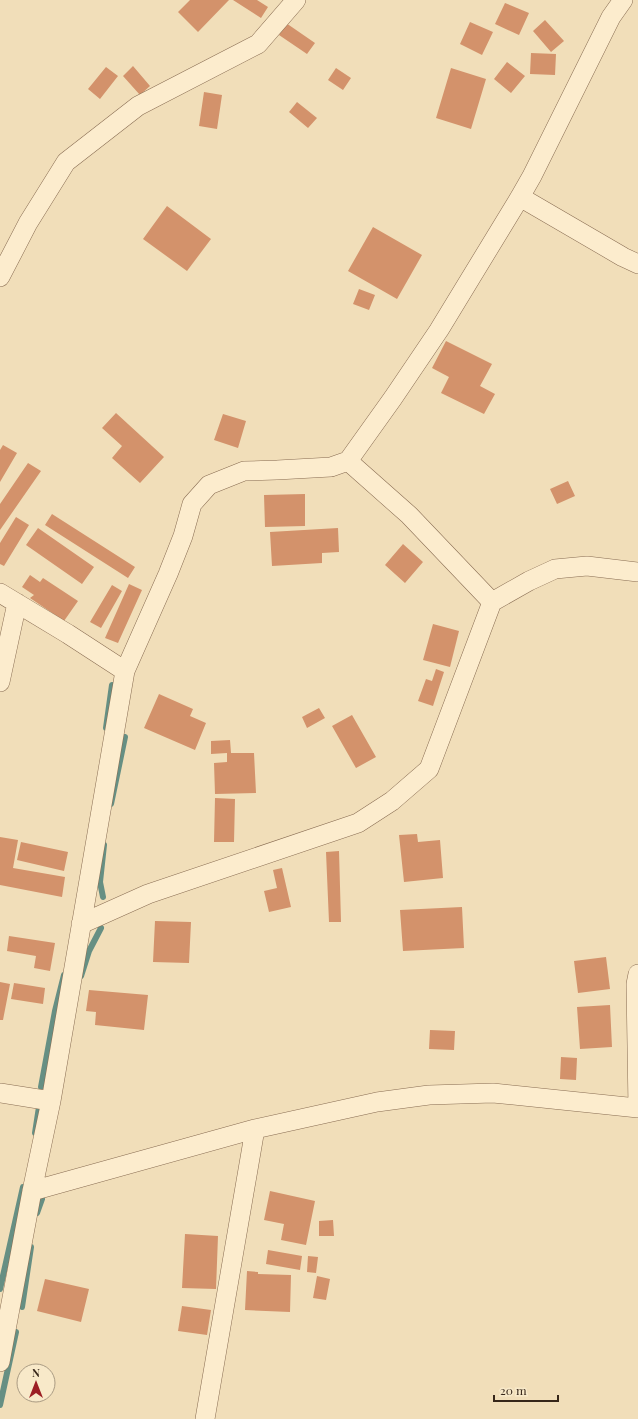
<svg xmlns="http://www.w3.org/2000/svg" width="638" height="1419" font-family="'Playfair Display',serif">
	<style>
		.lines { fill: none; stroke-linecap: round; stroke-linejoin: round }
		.stream { stroke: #668f83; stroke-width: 6 }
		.building { fill: #d3926b }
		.minor-casing { stroke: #896d53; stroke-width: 20 }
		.minor { stroke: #fceccd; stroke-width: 19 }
	</style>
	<rect width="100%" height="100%" fill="#f1deb9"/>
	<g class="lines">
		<path class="stream" d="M106,728L112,685
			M111,804L125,737
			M103,897L100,882L104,845
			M81,976L89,951L101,928
			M41,1087L55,1011L64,975
			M35,1133L39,1107
			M37,1213L42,1199
			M0,1289L23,1187
			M22,1307L31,1247
			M0,1405L16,1332"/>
	</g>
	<path class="building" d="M190,0H229L198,32L178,12Z
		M233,0H257L268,7L261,18Z
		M505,3L529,13L519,35L495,24Z
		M545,20L564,41L551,52L533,31Z
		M470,22L493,32L482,55L460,44Z
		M286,23L315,43L307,54L279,35Z
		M531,53L556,54L555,75L530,74Z
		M507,62L525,76L511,93L494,79Z
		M133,66L150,86L140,95L123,76Z
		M106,67L118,76L100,99L88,89Z
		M336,68L351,78L343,90L328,80Z
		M451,68L486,79L471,129L436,118Z
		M204,92L222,95L217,129L199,126Z
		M297,102L317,118L308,128L289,112Z
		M167,206L211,239L187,271L143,239Z
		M373,227L422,255L397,299L348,271Z
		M359,289L375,295L369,310L353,304Z
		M446,341L492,364L480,386L495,394L484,414L441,393L449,377L432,368Z
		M116,413L164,457L140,483L112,458L122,446L102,428Z
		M223,414L246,421L238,448L214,440Z
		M3,445L17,453L0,482V450Z
		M28,463L41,471L0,530V504Z
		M568,481L575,496L557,504L550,489Z
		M305,494V526L265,527L264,495Z
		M52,514L135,567L128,578L45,525Z
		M16,517L29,525L4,566L0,564V543Z
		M38,528L94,567L82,584L26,545Z
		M338,528L339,552L322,553V563L272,566L270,532Z
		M403,544L423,562L405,583L385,565Z
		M30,575L40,582L43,578L78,601L64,621L30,598L34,595L22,587Z
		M129,584L142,590L118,643L105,638Z
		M112,585L122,591L101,628L90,622Z
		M433,624L459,631L450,667L423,660Z
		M436,669L444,672L433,706L418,701L426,679L432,681Z
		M159,694L193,709L190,716L206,723L195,750L144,728Z
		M319,708L325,718L307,728L302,717Z
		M352,715L376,757L356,768L332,726Z
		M230,740L231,753H254L256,793L215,794L214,763L227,762V753L211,754V741Z
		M215,798L235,799L234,842H214Z
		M417,834L418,842L440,840L443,878L404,882L399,835Z
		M0,837L18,840L13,868L65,877L62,897L0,885Z
		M21,842L68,852L64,871L17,860Z
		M339,851L341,922H329L326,852Z
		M282,868L291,907L269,912L264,891L277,888L273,870Z
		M462,907L464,948L403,951L400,910Z
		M155,921L191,922L189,963L153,962Z
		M9,936L55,943L50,971L34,968L36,956L7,951Z
		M606,957L610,989L578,993L574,961Z
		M0,982L10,984L3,1020H0Z
		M14,983L45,988L43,1004L11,999Z
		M89,990L148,995L144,1030L95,1025L96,1012L86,1011Z
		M610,1005L612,1047L580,1049L577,1007Z
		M430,1030L455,1031L454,1050L429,1049Z
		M561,1057L577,1058L576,1080L560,1079Z
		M270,1191L315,1201L306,1245L281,1240L284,1224L264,1220Z
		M333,1220L334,1236H319V1221Z
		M185,1234L218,1236L216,1289L182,1288Z
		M268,1250L302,1256L300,1270L266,1264Z
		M308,1256L318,1257L316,1273L307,1272Z
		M247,1271L258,1272V1274L291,1275L290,1312L245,1310Z
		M317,1276L330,1279L326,1300L313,1298Z
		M45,1279L89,1289L81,1322L37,1311Z
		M182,1306L211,1310L207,1335L178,1331Z"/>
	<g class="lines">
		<defs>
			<path id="minor" d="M520,197L623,257L638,264
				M0,277L28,223L66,162L138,106L258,44L296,0
				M348,461L409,515L492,602
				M0,593L68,634L125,671L51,1101L32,1191L0,1362
				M125,671L168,574L183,536L192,504L209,485L244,471L277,470L331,467L348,461L393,398L439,330L520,197L532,176L611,17L623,0
				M0,682L17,603
				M81,924L148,894L358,823L392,801L429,769L492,602L529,581L555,569L587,566L638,572
				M0,1093L51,1101
				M638,1108L636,984L638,974
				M32,1191L255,1129L377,1102L429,1095L493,1093L638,1108
				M205,1419L255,1129"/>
		</defs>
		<use href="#minor" class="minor-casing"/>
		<use href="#minor" class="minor"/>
	</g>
	<g transform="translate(36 1383)"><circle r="19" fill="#f8e9c9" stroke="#aa9b83"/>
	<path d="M0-3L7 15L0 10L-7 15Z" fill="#9c1e24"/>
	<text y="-6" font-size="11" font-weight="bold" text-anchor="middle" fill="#362619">N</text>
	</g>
	<path d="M494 1395v6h64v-6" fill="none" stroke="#362619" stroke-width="2"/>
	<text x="500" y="1395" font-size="12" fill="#362619" stroke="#f8e9c9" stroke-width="3" paint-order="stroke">20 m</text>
</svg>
